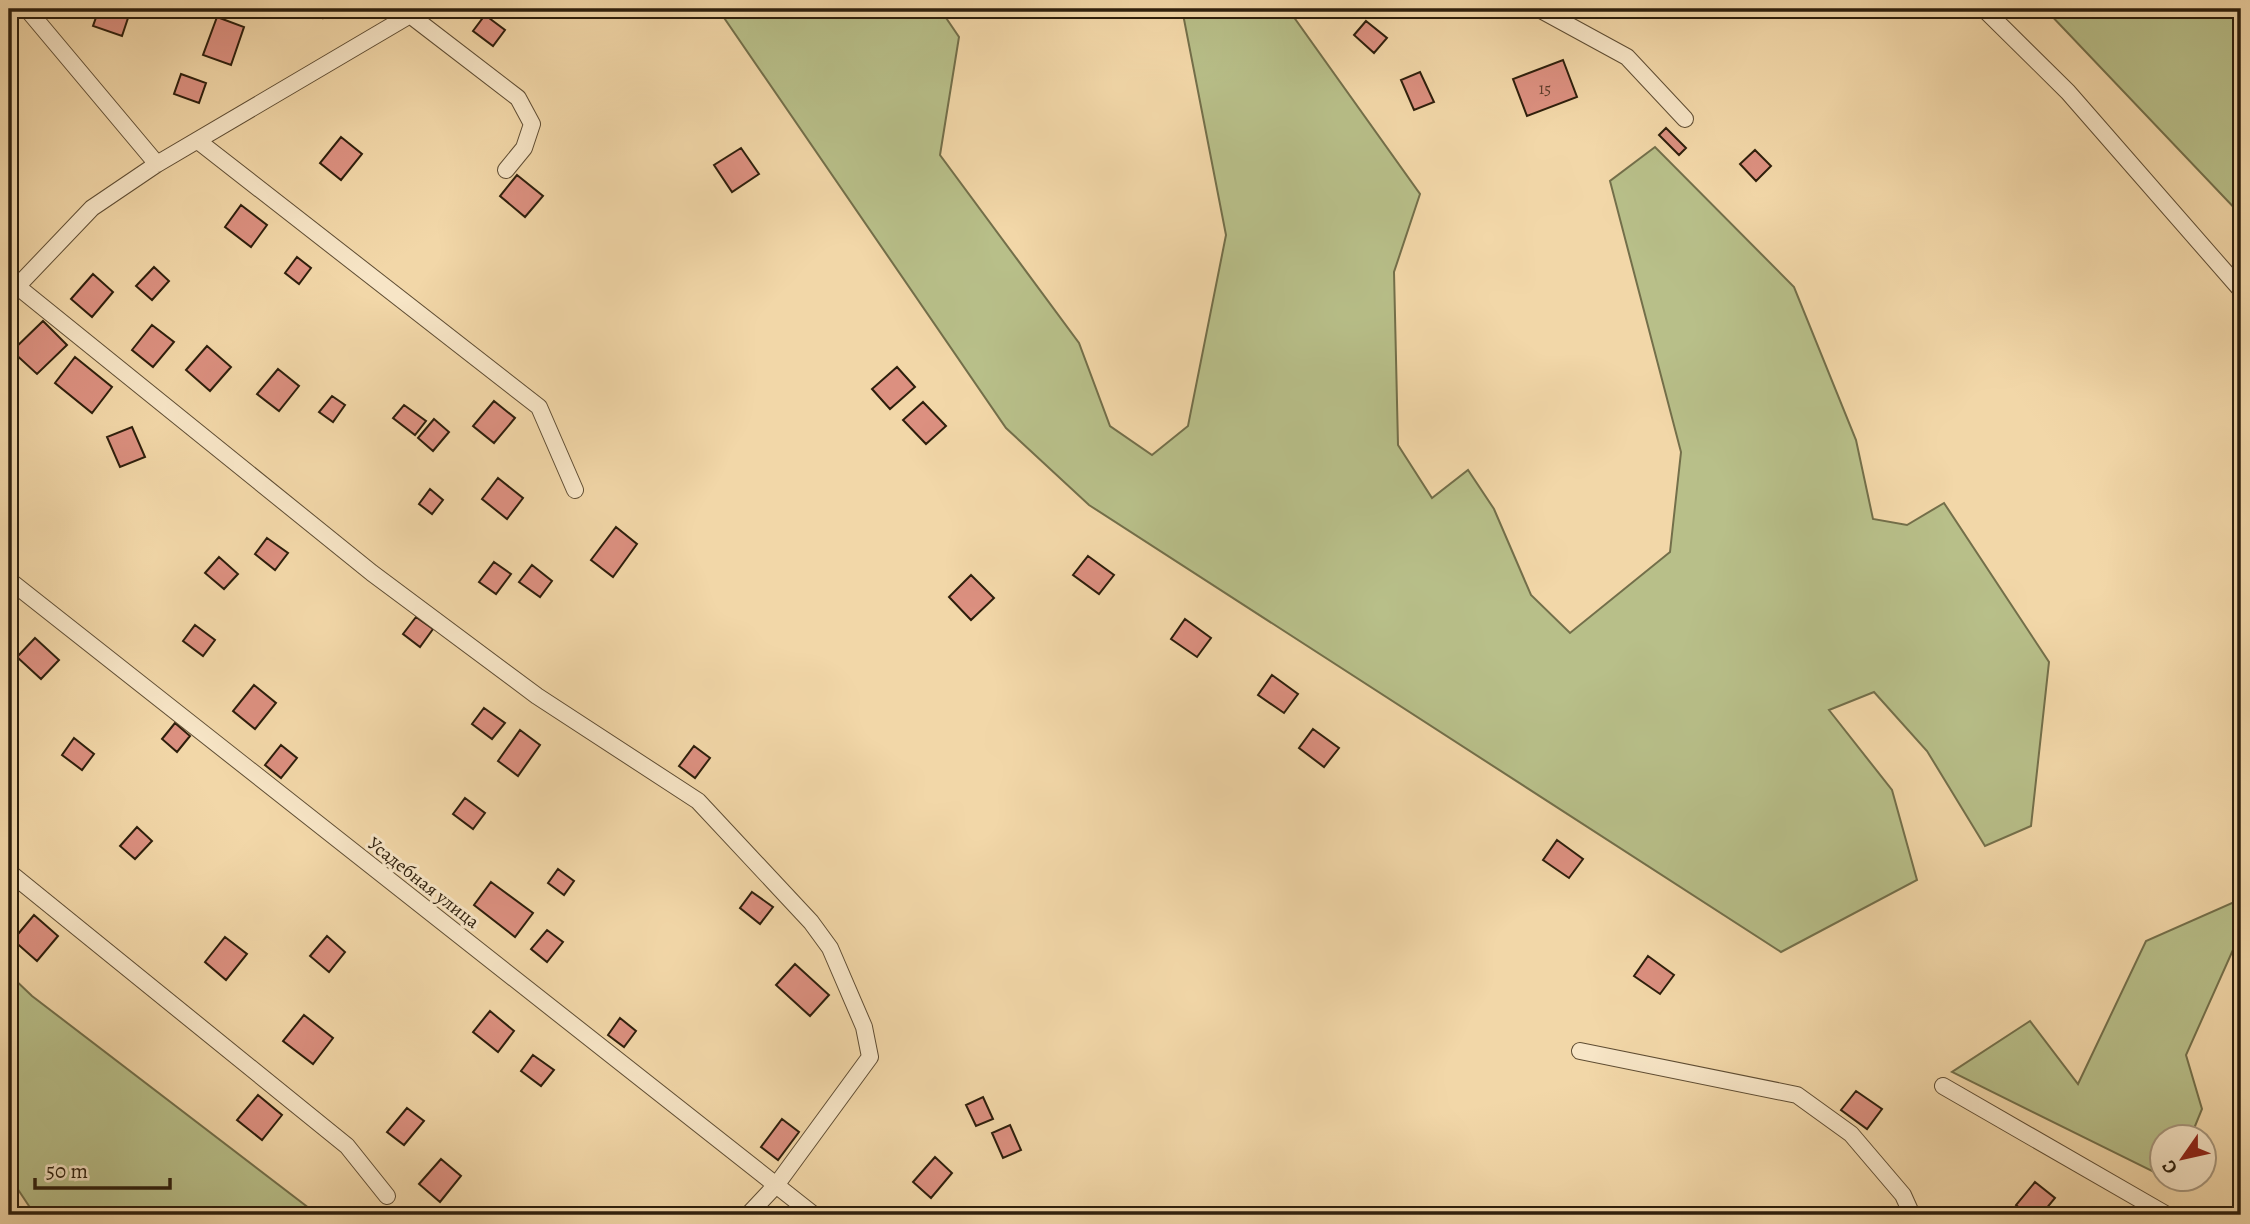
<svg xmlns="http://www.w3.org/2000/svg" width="2250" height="1224" font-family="Alegreya,serif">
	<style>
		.green { fill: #b8bf89; stroke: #736f4a; stroke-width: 2 }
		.building { fill: #dc9080; stroke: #2e1f0c; stroke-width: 2 }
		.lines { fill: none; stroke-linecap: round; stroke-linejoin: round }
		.minor-casing { stroke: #5f4d33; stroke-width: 18 }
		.minor { stroke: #f7e5c6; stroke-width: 16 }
		.labels { text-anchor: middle; stroke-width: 6; stroke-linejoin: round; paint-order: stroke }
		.number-label { font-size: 16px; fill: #5a3b29 }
		.street-label { font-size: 19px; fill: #2e1f0c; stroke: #f7e5c6 }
	</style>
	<rect width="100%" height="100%" fill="#f2d7a8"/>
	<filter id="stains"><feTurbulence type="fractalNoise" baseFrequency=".00286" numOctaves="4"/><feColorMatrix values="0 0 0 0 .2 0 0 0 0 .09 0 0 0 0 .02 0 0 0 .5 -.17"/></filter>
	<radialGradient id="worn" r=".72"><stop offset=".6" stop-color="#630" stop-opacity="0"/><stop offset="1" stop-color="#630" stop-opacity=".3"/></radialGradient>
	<path class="green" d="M718,9H940L959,37L940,155L1079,343L1110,426L1152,455L1188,426L1226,235L1182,9H1288L1420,194L1394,272L1398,445L1432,498L1468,470L1494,509L1531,595L1570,633L1670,552L1681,452L1610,181L1655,147L1794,287L1856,440L1873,519L1907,525L1944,503L2049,662L2031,826L1985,846L1927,751L1874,692L1829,710L1892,790L1917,880L1781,952L1089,505L1006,428Z
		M2045,9H2241V215Z
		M2241,899V932L2186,1055L2202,1109L2191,1136H2162V1176L1952,1072L2030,1021L2078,1084L2146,941Z
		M9,974L32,996L318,1215H35L9,1176Z"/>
	<path class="building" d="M99,9H131L122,36L93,26Z
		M315,9H334L323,18Z
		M485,15L505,30L493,46L473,31Z
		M217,17L244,27L231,65L203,55Z
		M1366,21L1387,38L1374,53L1354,35Z
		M1563,60L1577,97L1527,116L1513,79Z
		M1420,72L1434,102L1414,110L1401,80Z
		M181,74L206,83L199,103L174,94Z
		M1666,128L1686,148L1679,155L1659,135Z
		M341,137L362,154L341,180L320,163Z
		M741,148L759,174L732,192L714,165Z
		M1755,150L1771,166L1756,181L1740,164Z
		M517,175L543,196L525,217L500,196Z
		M241,205L267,225L251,247L225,227Z
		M297,257L311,268L299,284L285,273Z
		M154,267L169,281L152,300L136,286Z
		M93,274L113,292L92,317L71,299Z
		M43,321L67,345L37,374L12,351Z
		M152,325L174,342L153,367L132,350Z
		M207,346L231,367L210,391L186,370Z
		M75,357L112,387L92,413L55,383Z
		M897,367L915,387L890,409L872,389Z
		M278,369L299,386L279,411L257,394Z
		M332,396L345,405L333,422L319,412Z
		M494,401L515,418L494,443L473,426Z
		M923,402L946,426L926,444L903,420Z
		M404,405L426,421L415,435L393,418Z
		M434,419L449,432L433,451L418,438Z
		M132,427L145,457L120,467L107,437Z
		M498,478L523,498L507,519L482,499Z
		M430,489L443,500L432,514L419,504Z
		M616,527L637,544L613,577L591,560Z
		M267,538L288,553L275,570L255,554Z
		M1088,556L1114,575L1099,594L1073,575Z
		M219,557L238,574L224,589L205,573Z
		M494,562L511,574L496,594L479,582Z
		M532,565L552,581L540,597L519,582Z
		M971,575L994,598L971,620L949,597Z
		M416,617L433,629L420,647L403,634Z
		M1185,619L1211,638L1197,657L1171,639Z
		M195,625L215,640L203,656L183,641Z
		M35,638L59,660L41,679L17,657Z
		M1272,675L1298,694L1284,713L1258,695Z
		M254,685L276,703L255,729L233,711Z
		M484,708L505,723L492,739L472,724Z
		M175,723L190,736L177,752L162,739Z
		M1313,729L1339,748L1324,767L1299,748Z
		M520,730L540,745L518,776L498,761Z
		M74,738L94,754L82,770L62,755Z
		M281,745L297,758L281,778L265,765Z
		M694,746L710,758L695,778L679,766Z
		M465,798L485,813L473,829L453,814Z
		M137,827L152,841L135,859L120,846Z
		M1557,840L1583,859L1569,878L1543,860Z
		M558,869L574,881L564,895L548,883Z
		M491,882L533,913L515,937L474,905Z
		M752,892L773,907L760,924L740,908Z
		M34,915L58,936L37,961L13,940Z
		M547,930L563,942L547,962L531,949Z
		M327,936L345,952L329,972L310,956Z
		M225,937L247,954L226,980L205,962Z
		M1648,956L1674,975L1660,994L1634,976Z
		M795,964L829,995L810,1016L776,985Z
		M490,1011L514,1031L498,1052L473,1032Z
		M304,1015L333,1038L313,1064L283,1041Z
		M620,1018L636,1031L624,1047L608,1035Z
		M533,1055L554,1070L541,1086L521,1071Z
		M1856,1091L1882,1109L1867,1129L1841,1110Z
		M258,1095L282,1115L262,1140L237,1120Z
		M983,1097L993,1119L976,1126L966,1105Z
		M407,1108L424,1121L404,1145L387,1132Z
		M782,1119L799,1132L778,1160L761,1147Z
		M1010,1125L1021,1150L1003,1158L992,1133Z
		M935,1157L952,1173L931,1198L913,1182Z
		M441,1159L461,1176L440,1202L419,1184Z
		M2035,1182L2055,1198L2041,1215H2028L2016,1205Z"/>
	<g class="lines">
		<defs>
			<path id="minor" d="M27,9L157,164
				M1539,9L1627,57L1685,119
				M1984,9L2068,92L2241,290
				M198,141L539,407L575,490
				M18,287L372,573L537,696L698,801L811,922L830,948L864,1027L870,1057L777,1184L748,1215
				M9,295L92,208L157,164L410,15L518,98L532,124L524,148L506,170
				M9,580L814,1215
				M9,872L347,1146L387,1196
				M1580,1051L1797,1095L1851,1134L1903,1195L1912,1215
				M1943,1086L2167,1215"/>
		</defs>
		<use href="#minor" class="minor-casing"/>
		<use href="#minor" class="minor"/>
	</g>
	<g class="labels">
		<g class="number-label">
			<text x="1545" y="94">15</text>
		</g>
		<g class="street-label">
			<text transform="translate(424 882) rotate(38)" y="7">Усадебная улица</text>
		</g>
	</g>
	<rect width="2250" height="1224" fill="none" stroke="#f2d7a8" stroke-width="35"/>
	<rect x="10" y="10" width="2229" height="1203" fill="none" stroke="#2e1f0c" stroke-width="3.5"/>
	<rect x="18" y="18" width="2215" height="1189" fill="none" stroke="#2e1f0c" stroke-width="2"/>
	<g transform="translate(2183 1158) rotate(236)"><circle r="33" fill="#f7e5c6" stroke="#a7967c" stroke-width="2"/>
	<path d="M0-5L12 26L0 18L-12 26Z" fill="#8f2418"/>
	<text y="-10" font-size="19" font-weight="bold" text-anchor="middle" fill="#2e1f0c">С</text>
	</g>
	<path d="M35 1178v10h135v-10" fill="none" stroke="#2e1f0c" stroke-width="3.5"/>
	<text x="46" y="1178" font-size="21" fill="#2e1f0c" stroke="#f7e5c6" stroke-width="5" paint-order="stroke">50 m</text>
	<rect width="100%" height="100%" filter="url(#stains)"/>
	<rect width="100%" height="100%" fill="url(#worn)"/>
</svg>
